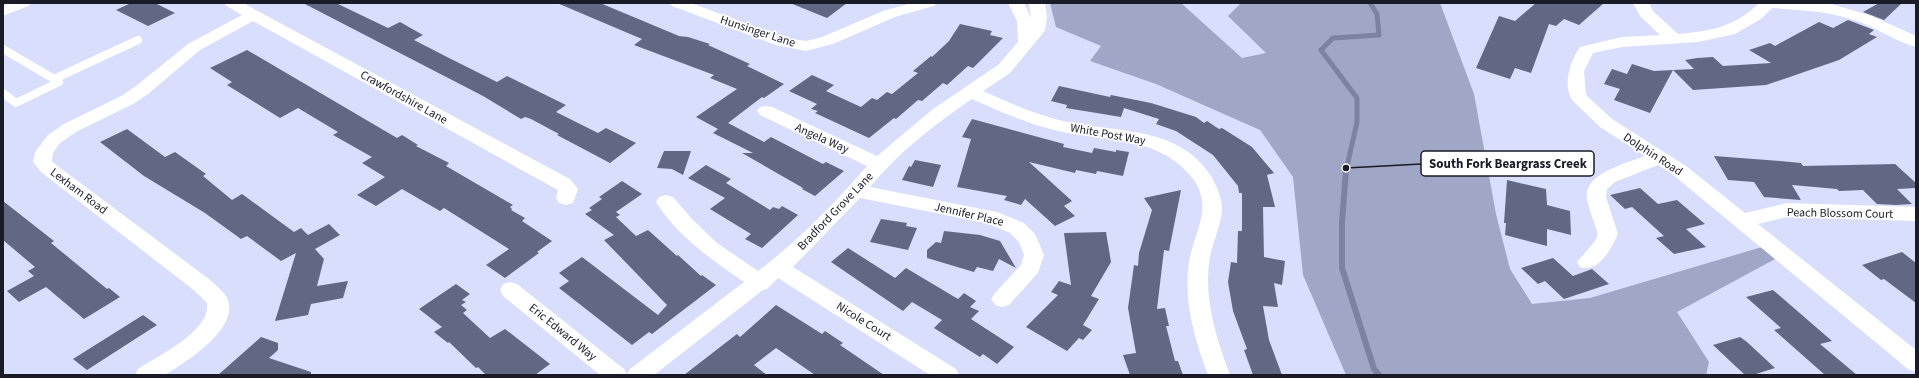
<svg xmlns="http://www.w3.org/2000/svg" width="1919" height="378" font-family="'Source Sans 3',sans-serif">
	<style>
		.forest { fill: #a0a6c5 }
		.lines { fill: none; stroke-linecap: round; stroke-linejoin: round }
		.stream-far1 { stroke: #7d82a0; stroke-width: 5 }
		.stream { stroke: #7d82a0; stroke-width: 6 }
		.building { fill: #626784 }
		.service { stroke: #fff; stroke-width: 8 }
		.minor { fill: #fff; fill-rule: evenodd }
		.labels { text-anchor: middle; stroke-width: 3.5; stroke-linejoin: round; paint-order: stroke }
		.street-label { font-size: 12px; fill: #191b26; stroke: #fff }
		.leader { fill: none; stroke: #191b26; stroke-width: 1.5 }
		.callout-dot { fill: #191b26; stroke: #fff; stroke-width: 1.5 }
		.callout { fill: #fff; stroke: #191b26; stroke-width: 1.5 }
		.callout-label { font-size: 13px; text-anchor: middle; font-weight: bold; fill: #191b26 }
	</style>
	<rect width="100%" height="100%" fill="#d9defd"/>
	<path class="forest" d="M1050,3H1181L1242,58L1266,53L1228,16L1241,3H1440L1474,94L1496,214L1510,269L1532,304L1590,298L1762,247L1777,258L1677,312L1709,362L1706,375H1346L1303,275L1293,177L1260,130L1156,84L1090,61L1101,46L1056,27Z"/>
	<g class="lines">
		<path class="stream-far1" d="M1346,171L1357,122V98L1321,50L1333,38L1379,35L1377,14L1370,3"/>
		<path class="stream" d="M1346,170L1342,222V268L1374,369L1379,375"/>
	</g>
	<path class="building" d="M131,3H155L175,13L148,26L116,10Z
		M303,3H336L388,28L400,22L423,35L414,40L447,57L497,82L507,76L566,105L556,112L598,133L606,128L636,143L610,163L557,135L559,134L531,119L525,117L521,119L483,96Z
		M557,3H600L679,36L688,37L710,44L708,45L750,64L747,66L784,84L764,98L762,97L728,123L764,142L771,137L823,164L826,162L844,171L815,196L802,189L803,188L742,153H753L713,133L718,129L696,117L737,89L710,78L714,75L634,45L642,39Z
		M790,3H847L827,18Z
		M1536,3H1604L1579,25L1564,19L1556,26L1549,24L1531,73L1515,68L1510,79L1476,68L1499,16L1515,21Z
		M1879,3H1902L1884,20L1863,12Z
		M1848,20L1874,30L1869,34L1877,37L1839,60L1766,85L1693,90L1673,70L1694,69L1685,60L1697,58L1713,57L1723,66L1771,63L1749,50L1770,43L1775,46L1819,22L1833,28Z
		M960,24L992,31L990,35L1003,38L973,68L968,66L947,85L943,83L922,101L918,100L896,119L894,118L869,138L815,113L818,111L811,109L817,104L789,91L812,75L834,85L826,91L861,107L872,98L877,100L887,92L892,94L918,73L913,71L931,56L932,57L949,41Z
		M247,50L397,138L402,135L418,145L416,146L449,163L446,166L513,205L510,207L512,209L511,210L525,218L522,221L552,241L537,252L539,253L505,278L486,265L509,249L444,208L440,211L402,189L376,206L357,195L385,177L362,163L372,157L333,135L338,132L298,108L280,118L227,85L232,82L210,68Z
		M1632,64L1654,71L1673,70L1650,113L1614,100L1620,89L1604,84L1612,69L1627,74Z
		M1059,86L1110,97L1111,95L1151,103L1196,117L1204,123L1207,121L1219,129L1222,128L1252,147L1274,173L1267,175L1275,207H1263L1264,257L1285,261L1282,285L1274,283L1278,307L1263,306L1269,340L1282,375H1253L1244,350L1247,349L1233,311L1228,282L1231,262L1237,263L1238,231H1242V193H1239L1238,186L1213,155L1176,131L1156,124L1159,119L1124,108L1121,117L1066,108L1067,105L1051,101Z
		M972,119L1064,144L1063,147L1092,153L1094,148L1116,152V150L1129,152L1123,176L1097,171L1096,174L1076,170L1075,173L1029,162L1072,201L1064,206L1075,216L1055,226L1025,199L1021,205L1004,200L1007,196L957,187L971,139L962,137Z
		M127,129L165,157L175,152L206,174L203,176L232,200L242,194L294,232L301,228L308,235L329,224L340,235L315,249L324,259L317,286L348,281L343,298L311,304L308,315L275,321L296,253L281,261L247,236L241,239L205,213L144,176L100,142Z
		M664,151H691L683,175L672,169L657,168Z
		M1714,156L1780,161L1801,163L1803,166L1895,164L1916,183V188L1897,189L1912,204L1896,205L1877,204L1863,190L1839,191L1837,189L1792,185L1801,200L1764,197L1754,182L1728,180Z
		M915,160L941,165L933,187L902,180L909,166L911,167Z
		M706,165L731,179L726,183L770,210L773,207L779,209L782,206L798,215L762,248L745,239L751,234L710,209L725,198L688,178Z
		M1507,180L1546,189L1547,205L1570,211L1571,235L1547,229V246L1505,235L1506,223H1504Z
		M622,181L642,194L616,212L620,215L616,217L636,236L648,230L677,256L678,255L701,276L702,275L716,285L652,334L649,332L632,345L559,288L569,281L559,273L582,257L658,315L667,305L604,240L614,235L585,214L592,210L589,208L602,199L599,197Z
		M1640,188L1658,204L1677,200L1705,224L1686,229L1706,247L1674,254L1656,238L1664,236L1632,207L1625,209L1610,195Z
		M1181,190L1169,251L1164,250L1157,309L1165,308L1169,326H1166L1175,361H1178L1183,375H1130L1123,355L1136,353L1128,308L1134,265L1138,266L1139,253L1152,210L1144,198Z
		M3,201L54,241L51,243L107,289L109,288L120,297L84,319L46,287L19,302L7,291L34,276L28,271L35,267L3,240Z
		M881,219L907,223L906,226L917,228L908,250L870,242Z
		M944,231L980,235L1000,241L1016,268L999,259L993,271L977,267L974,272L927,258V250L936,242L941,243Z
		M1106,232L1111,262L1091,296L1099,299L1083,325L1092,330L1083,340L1079,338L1067,351L1026,327L1058,295L1051,292L1059,281L1071,285L1064,233Z
		M848,248L895,278L906,268L958,299L964,293L976,301L970,307L979,311L971,319L1014,347L997,364L983,354L980,357L934,328L942,320L912,302L903,311L831,262Z
		M1902,252L1916,263V303L1884,279L1881,280L1862,265Z
		M1553,258L1573,276L1592,269L1609,284L1564,299L1545,281L1538,284L1521,268Z
		M456,284L470,294L462,300L466,302L461,305L467,310L463,313L490,338L505,329L550,364L535,375H486L478,367L476,368L449,342L448,343L434,332L442,327L419,309Z
		M1773,290L1832,341L1820,344L1857,375H1825L1774,330L1781,328L1746,297Z
		M776,305L822,334L825,331L843,343L840,345L884,375H815L776,348L754,365L767,375H684L737,334L740,337Z
		M143,315L157,325L87,370L73,359Z
		M261,337L278,343V350L269,358L311,372V375H218Z
		M1740,337L1747,342L1775,368L1753,375H1745L1713,345Z"/>
	<g class="lines">
		<path class="service" d="M3,49L54,79L138,40
			M3,93L16,103L59,82L56,80"/>
		<path class="minor" d="M9,3H31L28,6L3,16V6Z
			M224,3H243L570,179L578,189L573,203L566,205L559,203L556,198L558,190L556,189L253,21L200,50L148,94L133,104L76,132L60,143L53,153L52,161L55,164L209,279C216,286 225,292 228,300C237,326 197,354 179,366C174,369 168,374 163,375C154,376 144,375 135,375L138,369C158,356 211,331 207,303L195,291L41,172L33,162L35,152L48,135L64,124L121,96L136,86L188,44L242,15L227,6Z
			M669,3H691L785,38L806,41L822,37L883,11L912,3H937L934,6L895,17L833,44L806,51L776,45L672,6Z
			M1008,3H1024L1031,18L1029,3H1045L1047,17L1045,30L1043,33L1010,73L983,91C1009,103 1035,114 1063,121C1114,133 1179,125 1211,176C1217,187 1222,197 1222,210C1221,226 1213,241 1210,257C1203,297 1216,338 1230,375H1208C1194,338 1182,297 1190,257C1193,242 1200,228 1202,213C1204,196 1198,183 1187,172C1153,135 1099,141 1054,130C1025,123 999,111 972,99C935,124 899,152 870,187L997,212L1024,223L1035,234L1044,255L1038,273L1009,305L1002,307L995,305L991,299L995,293L1021,265L1024,255L1019,242L1010,233L986,223L860,198L793,267L956,369L959,375H930L778,278L767,289L763,290L654,375H600L503,296L500,290L503,284L510,282L517,284L624,369L627,374L630,369L744,282C712,260 677,236 656,202L659,197L666,195L673,197L692,219L717,243L758,271C798,241 834,204 867,166L760,115L757,111L760,107L766,106L772,107L877,156L933,109L998,65L1018,42L1017,21Z
			M1633,3H1649L1653,11L1678,34C1711,31 1735,27 1759,3H1828L1872,16L1916,36V47C1897,42 1878,29 1860,22C1831,11 1802,10 1772,8L1761,19L1735,34L1698,42L1622,47L1593,53L1584,71L1586,95L1612,119L1686,166L1745,213L1787,203L1916,207V221L1787,217L1758,224L1916,350V372L1908,369L1672,174L1658,165L1615,182L1607,189L1606,197L1618,234C1611,249 1599,273 1580,267L1577,262L1595,241L1598,234C1594,222 1589,210 1587,199C1582,174 1627,163 1645,156L1600,127L1572,100C1562,84 1571,60 1580,47L1622,37L1660,35L1640,16Z"/>
	</g>
	<g class="labels">
		<g class="street-label">
			<text transform="translate(758 31) rotate(18)" y="4">Hunsinger Lane</text>
			<text transform="translate(404 97) rotate(29)" y="4">Crawfordshire Lane</text>
			<text transform="translate(1108 134) rotate(10)" y="4">White Post Way</text>
			<text transform="translate(822 138) rotate(24)" y="4">Angela Way</text>
			<text transform="translate(1653 154) rotate(33)" y="4">Dolphin Road</text>
			<text transform="translate(79 191) rotate(37)" y="4">Lexham Road</text>
			<text transform="translate(835 211) rotate(-46)" y="4">Bradford Grove Lane</text>
			<text transform="translate(1840 213) rotate(1)" y="4">Peach Blossom Court</text>
			<text transform="translate(969 214) rotate(13)" y="4">Jennifer Place</text>
			<text transform="translate(864 321) rotate(32)" y="4">Nicole Court</text>
			<text transform="translate(563 332) rotate(39)" y="4">Eric Edward Way</text>
		</g>
	</g>
	<path class="leader" d="M1346 168L1421 164"/>
	<circle class="callout-dot" cx="1346" cy="168" r="4"/>
	<rect class="callout" x="1421" y="151" width="173" height="25" rx="4"/>
	<g class="callout-label">
		<text x="1508" y="168">South Fork Beargrass Creek</text>
	</g>
	<rect width="1919" height="378" fill="none" stroke="#191b26" stroke-width="8"/>
</svg>
